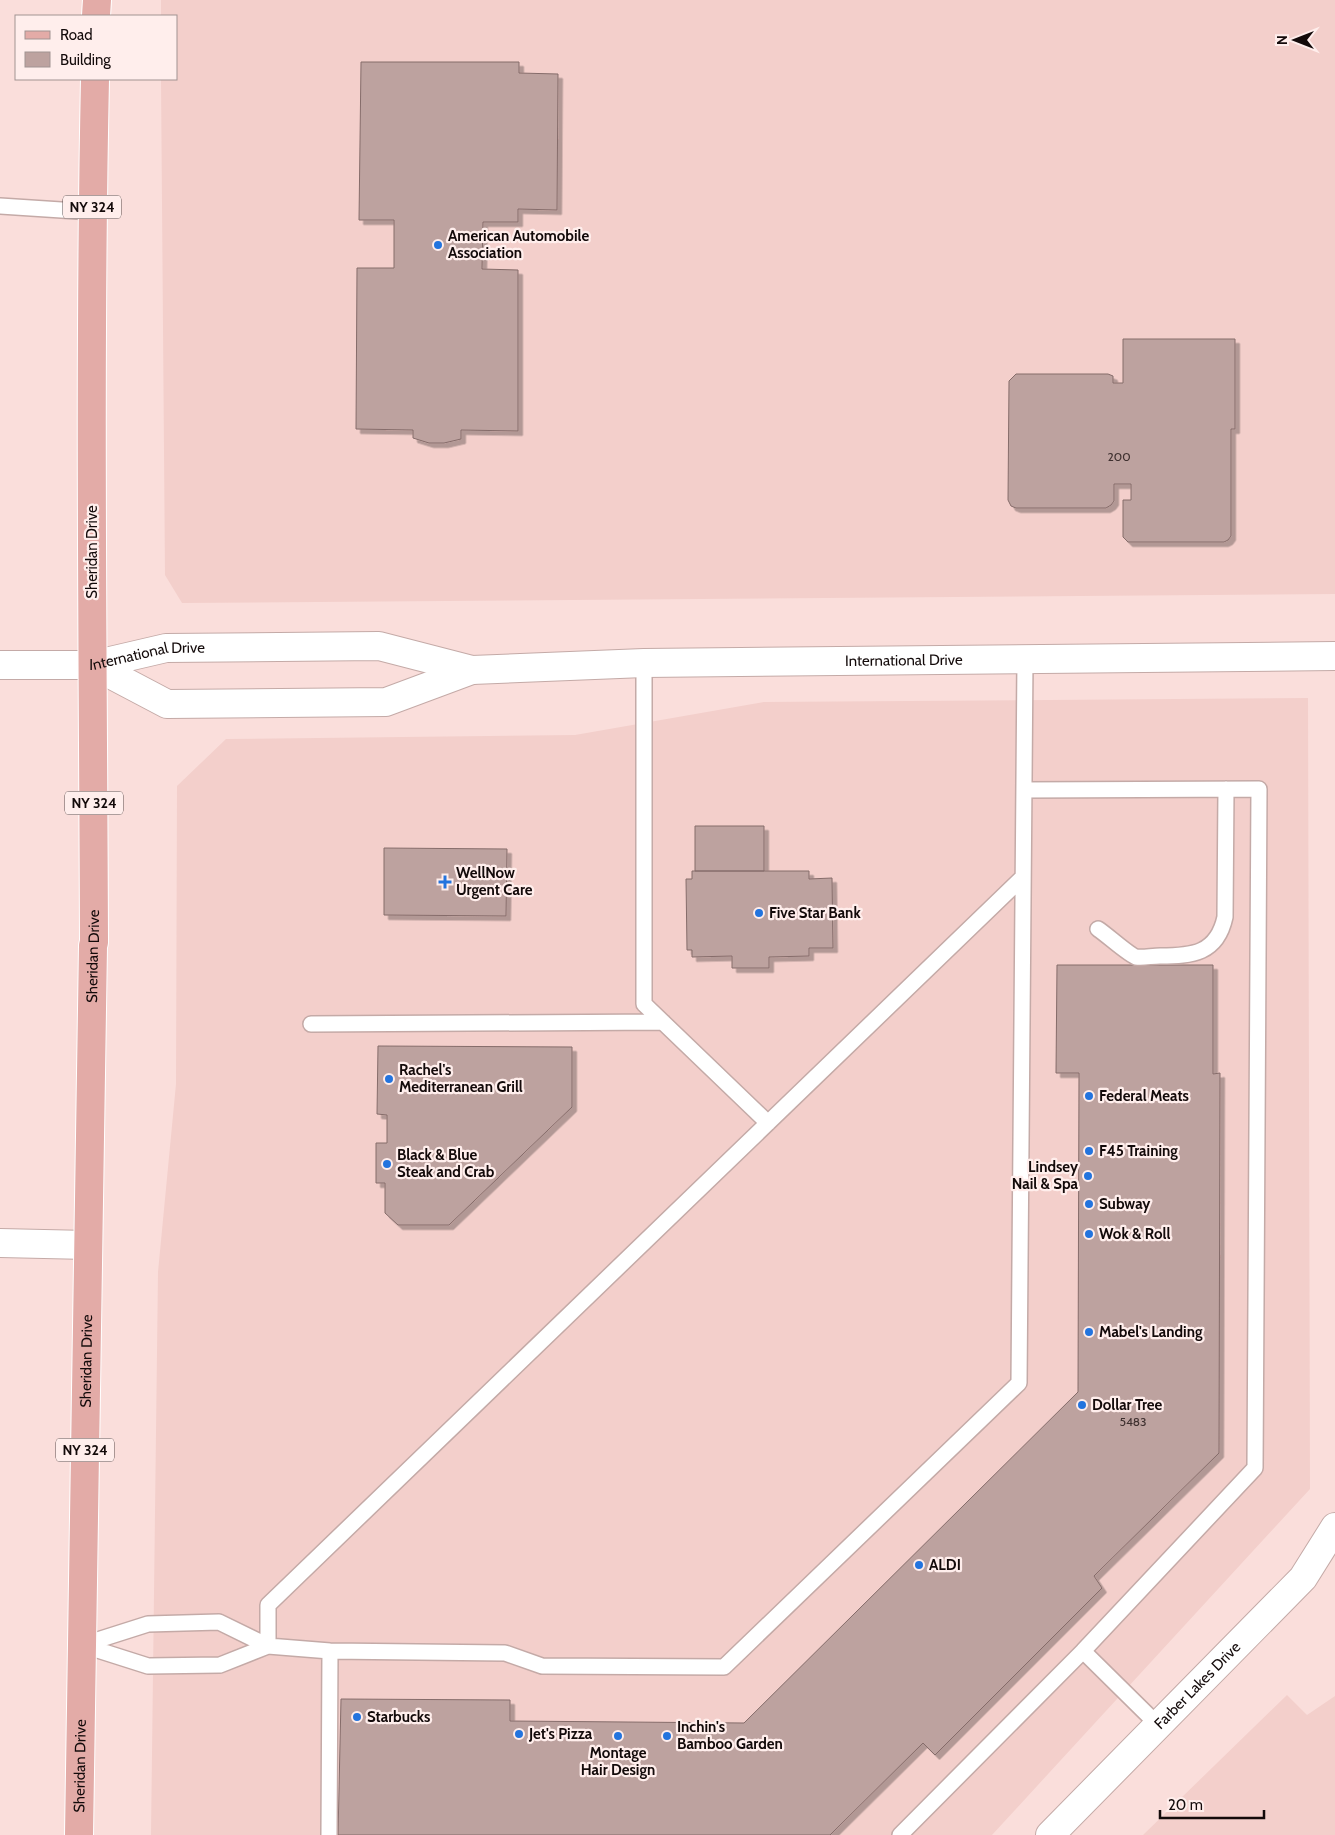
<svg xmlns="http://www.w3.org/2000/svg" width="1335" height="1835" font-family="Cabin,sans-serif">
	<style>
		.built { fill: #f3cfcb }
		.building { fill: #bda29f; stroke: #856c6a; filter: url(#shadow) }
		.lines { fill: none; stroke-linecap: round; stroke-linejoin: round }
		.service-casing { stroke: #c4aaa7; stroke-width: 18 }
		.minor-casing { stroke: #c4aaa7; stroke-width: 30 }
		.primary-casing { stroke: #fff; stroke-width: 30 }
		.service { stroke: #fff; stroke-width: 15 }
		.minor { stroke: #fff; stroke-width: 28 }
		.primary { stroke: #e3aba7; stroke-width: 28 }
		.poi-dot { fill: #2374de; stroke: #ffeeec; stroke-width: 2 }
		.labels { text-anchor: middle; stroke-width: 4.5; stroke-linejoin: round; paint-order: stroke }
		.number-label { font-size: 12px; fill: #3e302f }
		.shield { fill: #ffeeec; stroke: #5a4e4e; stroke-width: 1 }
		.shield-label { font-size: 14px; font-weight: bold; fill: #130a0a }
		.poi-label { font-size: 15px; font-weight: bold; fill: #130a0a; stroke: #ffeeec; text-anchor: start }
		.street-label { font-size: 15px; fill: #130a0a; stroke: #ffeeec }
	</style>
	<defs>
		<filter id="shadow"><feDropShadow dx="4.5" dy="4.5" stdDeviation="0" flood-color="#0004"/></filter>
	</defs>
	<rect width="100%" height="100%" fill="#fadedb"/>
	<path class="built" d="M161,0H1335V594L182,603L165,575L161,79H176V16H161Z
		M1308,698L1310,1489L992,1835H151L158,1272L176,1084L177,786L226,739L575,735L764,702Z
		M1287,1695L1307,1715L1335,1696V1835H1143Z"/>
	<path class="building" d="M361,62H519V73L558,74L557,210L518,209V222H483L482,269L518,270V431L461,430V439L444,443H429L413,438V430L356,429L357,268H394V220H359Z
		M1123,339H1235V429H1231V536L1228,540L1224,542H1128L1123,537V500H1131V484H1114V501L1111,505L1106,508H1016L1011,506L1008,500L1009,381L1016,374H1108L1113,376V383H1123Z
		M695,826H764V871H695Z
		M384,848L507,849L506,916L384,915Z
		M692,871H809V879L832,878L833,948H809V956L769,957V968H732V956L692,957V950H687L686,879H692Z
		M1057,965H1213V1074L1220,1073L1219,1453L1094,1576L1102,1588L935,1755L923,1743L830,1835H338L341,1699L510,1700V1721L744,1723L1078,1392L1079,1073H1056Z
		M378,1046L572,1047V1107L449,1225H398L385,1213V1183H376V1143H387V1115L377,1114Z"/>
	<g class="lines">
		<defs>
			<path id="service" d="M0,206L92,212
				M644,663V1004L768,1123
				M1098,929C1106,934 1129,955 1136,957C1143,958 1152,956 1160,956C1192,956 1217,954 1225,917L1226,789
				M311,1024L663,1022
				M82,1645L148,1624L219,1622L268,1646L330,1651L505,1653L542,1666L724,1667L1019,1383L1025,659
				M82,1645L148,1666L220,1665L268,1646
				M268,1646V1605L1023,877
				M1083,1651L1158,1725
				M329,1835L330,1651
				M900,1835L1083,1651L1255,1468L1259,789L1024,790"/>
			<g id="minor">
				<path id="s1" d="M0,665H93L166,648L379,646L472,670L644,663L1335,656"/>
				<path d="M93,665L167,704L386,702L472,670"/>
				<path d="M0,1243L88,1245"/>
				<path id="s2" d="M1050,1835L1303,1578L1335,1527"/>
			</g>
			<g id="primary">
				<path d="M96,16L97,0"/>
				<path id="s3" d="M79,1835L93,946L94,942C93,654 89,366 95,79"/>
			</g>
		</defs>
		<use href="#service" class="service-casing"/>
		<use href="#minor" class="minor-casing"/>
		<use href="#primary" class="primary-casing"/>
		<use href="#service" class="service"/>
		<use href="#minor" class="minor"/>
		<use href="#primary" class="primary"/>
	</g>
	<g class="poi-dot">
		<circle cx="438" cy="245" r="5"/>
		<path d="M442.5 874.5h5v5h5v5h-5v5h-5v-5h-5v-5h5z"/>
		<circle cx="759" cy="913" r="5"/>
		<circle cx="389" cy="1079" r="5"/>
		<circle cx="1089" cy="1096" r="5"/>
		<circle cx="1089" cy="1151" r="5"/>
		<circle cx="387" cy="1164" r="5"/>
		<circle cx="1088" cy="1176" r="5"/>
		<circle cx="1089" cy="1204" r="5"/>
		<circle cx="1089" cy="1234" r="5"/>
		<circle cx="1089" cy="1332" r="5"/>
		<circle cx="1082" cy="1405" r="5"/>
		<circle cx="919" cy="1565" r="5"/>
		<circle cx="357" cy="1717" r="5"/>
		<circle cx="519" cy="1734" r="5"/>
		<circle cx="618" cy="1736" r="5"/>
		<circle cx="667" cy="1736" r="5"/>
	</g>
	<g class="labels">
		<g class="number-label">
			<text x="1119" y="461">200</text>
			<text x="1133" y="1426">5483</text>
		</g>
		<g class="shield">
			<rect x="63" y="195.5" width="58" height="23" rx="4"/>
			<rect x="65" y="791.5" width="58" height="23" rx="4"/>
			<rect x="56" y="1438.5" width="58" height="23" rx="4"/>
		</g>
		<g class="shield-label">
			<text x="92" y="212">NY 324</text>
			<text x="94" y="808">NY 324</text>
			<text x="85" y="1455">NY 324</text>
		</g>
		<g class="poi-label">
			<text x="448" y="241">American Automobile<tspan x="448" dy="17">Association</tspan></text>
			<text x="456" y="878">WellNow<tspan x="456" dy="17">Urgent Care</tspan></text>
			<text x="769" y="918">Five Star Bank</text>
			<text x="399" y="1075">Rachel's<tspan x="399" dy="17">Mediterranean Grill</tspan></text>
			<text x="1099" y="1101">Federal Meats</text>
			<text x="1099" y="1156">F45 Training</text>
			<text x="397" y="1160">Black &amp; Blue<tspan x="397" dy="17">Steak and Crab</tspan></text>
			<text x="1078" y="1172" text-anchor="end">Lindsey<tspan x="1078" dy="17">Nail &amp; Spa</tspan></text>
			<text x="1099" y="1209">Subway</text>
			<text x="1099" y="1239">Wok &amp; Roll</text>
			<text x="1099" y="1337">Mabel's Landing</text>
			<text x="1092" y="1410">Dollar Tree</text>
			<text x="929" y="1570">ALDI</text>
			<text x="367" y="1722">Starbucks</text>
			<text x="677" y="1732">Inchin's<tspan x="677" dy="17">Bamboo Garden</tspan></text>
			<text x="529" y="1739">Jet's Pizza</text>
			<text x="618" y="1758" text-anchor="middle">Montage<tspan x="618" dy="17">Hair Design</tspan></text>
		</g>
		<g class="street-label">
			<text transform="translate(92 552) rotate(-90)" y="5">Sheridan Drive</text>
			<text dy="5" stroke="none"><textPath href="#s1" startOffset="148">International Drive</textPath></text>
			<text dy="5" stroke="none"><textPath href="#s1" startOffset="909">International Drive</textPath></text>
			<text dy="5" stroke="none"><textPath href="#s3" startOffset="879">Sheridan Drive</textPath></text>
			<text dy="5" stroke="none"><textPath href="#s3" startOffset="474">Sheridan Drive</textPath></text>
			<text dy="5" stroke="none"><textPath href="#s2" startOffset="210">Farber Lakes Drive</textPath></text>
			<text dy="5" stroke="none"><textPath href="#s3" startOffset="69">Sheridan Drive</textPath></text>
		</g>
	</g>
	<rect x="15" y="15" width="162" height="65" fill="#ffeeec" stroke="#a19392"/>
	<rect x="25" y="31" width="25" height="8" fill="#e3aba7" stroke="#a19392"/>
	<text x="60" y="40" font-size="15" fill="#130a0a">Road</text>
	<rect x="25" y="52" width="25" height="15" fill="#bda29f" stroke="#a19392"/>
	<text x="60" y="65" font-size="15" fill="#130a0a">Building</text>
	<g transform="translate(1295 40) rotate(270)" stroke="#ffeeec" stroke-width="4" paint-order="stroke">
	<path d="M0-4L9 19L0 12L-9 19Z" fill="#130a0a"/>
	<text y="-8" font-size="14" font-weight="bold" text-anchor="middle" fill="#130a0a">N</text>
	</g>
	<path d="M1160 1810v8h104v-8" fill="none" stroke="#130a0a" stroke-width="2.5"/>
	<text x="1168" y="1810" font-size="15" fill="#130a0a" stroke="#ffeeec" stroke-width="4" paint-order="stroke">20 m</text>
</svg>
